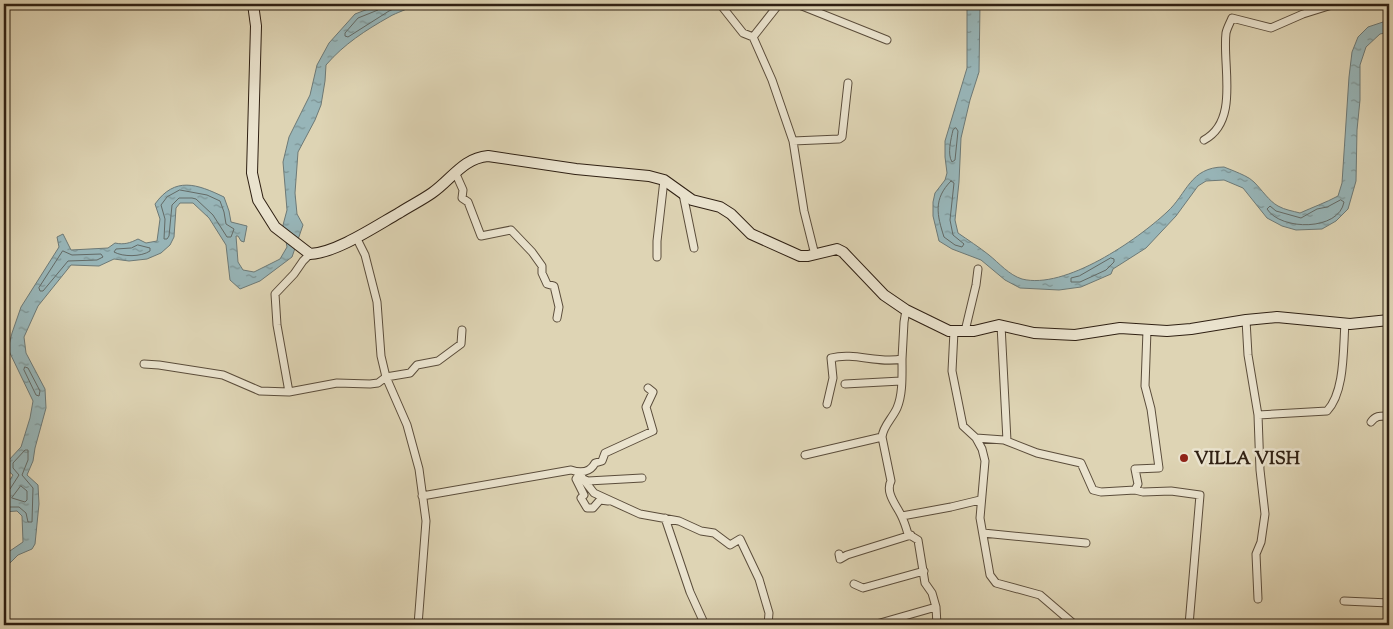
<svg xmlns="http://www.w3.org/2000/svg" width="1393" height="629" font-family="'Sorts Mill Goudy',serif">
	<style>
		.water { fill: url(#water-ripples); stroke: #6d7976 }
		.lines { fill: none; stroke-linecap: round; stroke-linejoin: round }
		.shore { stroke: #636a66; stroke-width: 1 }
		.street-casing { stroke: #5b4d3b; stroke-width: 9 }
		.secondary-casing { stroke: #2f2013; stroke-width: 12 }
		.street { stroke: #eae3ce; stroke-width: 7 }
		.secondary { stroke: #eae3ce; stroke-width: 10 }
		.poi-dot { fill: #8f2418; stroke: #eae3ce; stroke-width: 2 }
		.labels { text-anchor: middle; stroke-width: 5; stroke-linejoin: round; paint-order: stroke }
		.poi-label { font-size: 18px; font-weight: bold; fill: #2f2013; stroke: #eae3ce; text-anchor: start }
	</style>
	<defs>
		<pattern id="water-ripples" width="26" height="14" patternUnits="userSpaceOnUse" patternTransform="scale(1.25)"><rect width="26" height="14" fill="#97b5b8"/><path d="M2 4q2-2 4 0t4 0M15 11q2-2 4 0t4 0" fill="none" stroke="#7c9394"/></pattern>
	</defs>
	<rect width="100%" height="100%" fill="#ded4b4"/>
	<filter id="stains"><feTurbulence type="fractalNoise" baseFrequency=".004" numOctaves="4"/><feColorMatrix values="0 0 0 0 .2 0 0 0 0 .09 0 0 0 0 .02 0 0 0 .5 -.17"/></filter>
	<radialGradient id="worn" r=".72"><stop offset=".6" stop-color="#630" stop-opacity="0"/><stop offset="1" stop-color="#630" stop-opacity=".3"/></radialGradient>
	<path class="water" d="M381,4H414C408,10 397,12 389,17C366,30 344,44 326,65L325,81L321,105L315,120L298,152L295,193L297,214L303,225L292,257L260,281L240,289L230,280L226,245L209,218L193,203H180L176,208L174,237L170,245L161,253L147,259L129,261L114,259L99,266L71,265L38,306L24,337L26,353L45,389L46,408L35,448L33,461L27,475L38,485L39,504L35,544L32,549L18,555L8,565L4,618L11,625H4V555L23,542L22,516L17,511L4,512V489L13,475L7,470L8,461L21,447L30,418L33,401L8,349L12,333L21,307L59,247L57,237L63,234L71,250L108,248L115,243C124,245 130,243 138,239L146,243L157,241L160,219L155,204C175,176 197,184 224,197L229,211L231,222L247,226L244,242L241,241L238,236H236L238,262L243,270L254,272L280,259L287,247L283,225L287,210L283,162L289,137L310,95L317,65L329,43L355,14Z
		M967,4H980L979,72L970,100L961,138L959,182L955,220L958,233C968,240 979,247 989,255C999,263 1009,275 1022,279C1065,290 1137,240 1167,212C1187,194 1190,167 1224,167C1227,168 1231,170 1234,171C1241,174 1249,177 1254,182C1262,190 1269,201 1278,206C1285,210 1293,211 1300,213C1313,207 1325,203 1338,196L1342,183L1349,77L1352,52L1358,37L1368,27L1389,20V32L1380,34L1366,47L1360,65V100L1357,130L1356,181L1348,209L1336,221L1322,229L1296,230L1282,226L1267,218L1243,188L1224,180L1206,181L1198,186L1176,216L1146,248L1113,269L1111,274L1081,287L1059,290L1020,288L1005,280L981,260L952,249L939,241L933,216V202L935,193L945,180L947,173L945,157V141L967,68Z"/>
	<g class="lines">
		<path class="shore" d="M381,4L378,10L358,18L345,33V36L348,37L389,11L405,4
			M956,128L958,131L955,160L952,162C947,154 951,139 953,130Z
			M951,181L954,183L950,220L953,235L964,244L962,247L955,245L944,237C937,215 933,199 951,181Z
			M180,190L207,195L220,201L224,212L226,224L234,229L231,237H227L213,215L196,199L192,198H179L172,205L169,236L167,239H164L165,219L161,205L167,197Z
			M1341,200L1344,202C1339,231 1281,231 1267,209L1270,206L1276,211L1301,218L1317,209L1327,207Z
			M138,245L150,248V251C141,257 123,257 114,252L116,249L131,248Z
			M63,251L72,255L101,254L103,257L97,260L68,261L43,291H40L39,288Z
			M1111,258L1114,259V262L1106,270L1080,282H1071V278L1079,276Z
			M25,367L28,368L40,391L39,396L36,395L24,370Z
			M21,486L27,491V500L25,502L12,498Z
			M4,491L10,489L19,475L13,468V463L25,450H28V460L22,475L33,488L32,522H28L26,513L19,507H4"/>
		<defs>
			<path id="street" d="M720,4L743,33L753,37
				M779,4L753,37L772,80L793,141L804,211L815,255
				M797,4L887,40
				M1204,140C1240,121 1222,65 1226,33C1227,28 1230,23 1232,18L1271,28L1303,14L1335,4
				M793,141L839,139L842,137L848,83
				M455,172L463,190L462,198L468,202L481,236L511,230L532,252L542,266V273L547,284L554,286L559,307L557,318
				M683,194L694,248
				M356,237L365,255L377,302L381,356L386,377L407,425L419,469L426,521L418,625
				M657,257V241L664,180
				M1246,320L1248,355L1258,415L1260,470L1265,514L1261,542L1256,554L1258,599
				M1001,325L1007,441
				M954,331L952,371L963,426L976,438L982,449L985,461L980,518L990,575L996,583L1040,595L1075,625
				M965,331L976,285L978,269
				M902,359C902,375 903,394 897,408C892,419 883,426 882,437L891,481C885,492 896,505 901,515C904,521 906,527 908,534L918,540L925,583L932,593L936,607L937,625
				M144,364L159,365L223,375L260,391L289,392L337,383L370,384L378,383L386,377L410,373L417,365L438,361L461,344L462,330
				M845,384L901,381
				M289,392L277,325L275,294L294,274L303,261L310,254
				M827,404L833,378L831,358C855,352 878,364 902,359L904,322L906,310
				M1258,415L1327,411C1345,392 1343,349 1345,323
				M1371,422C1376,415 1381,416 1389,416
				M976,438L1004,440L1037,453L1081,463L1093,490L1101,492L1135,490L1138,484L1135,469L1159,468L1151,409L1145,386L1147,330
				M805,455L882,437
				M583,479L594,493L640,514L679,521L701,531L714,533L730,545L740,539L759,579L769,613L768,625
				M1135,490L1143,492L1171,491L1200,495L1189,625
				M422,496L571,470C580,473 590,473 595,463L602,461L605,453L653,431L646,407L653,392L648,388
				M608,501L600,500L593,508H587L581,498L584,495L576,479L580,473L583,479L588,481L642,478
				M902,516L951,507L980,500
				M665,518L690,592L705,625
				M983,533L1086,543
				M839,554L840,559L847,555L911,535
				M854,584L863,588L924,571
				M1344,601L1389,603
				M873,625L936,607"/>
			<path id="secondary" d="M253,4L256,26L252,173L258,200L275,227L310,254C336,253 376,226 399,213C410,206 422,200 432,193C451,180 463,158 488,156L576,169L649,176L664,180L692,200L720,207L731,214L751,234L800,256H808L837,249L843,252L884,295L906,310L949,331H974L999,325L1034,333L1075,335L1120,328L1167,331L1191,329L1246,320L1277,317L1350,324L1389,320"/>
		</defs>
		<use href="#street" class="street-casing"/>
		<use href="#secondary" class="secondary-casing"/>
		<use href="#street" class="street"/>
		<use href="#secondary" class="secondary"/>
	</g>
	<circle class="poi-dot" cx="1184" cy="458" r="5"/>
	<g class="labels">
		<g class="poi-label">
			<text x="1194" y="464">VILLA VISH</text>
		</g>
	</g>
	<rect width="1393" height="629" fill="none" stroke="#ded4b4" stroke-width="20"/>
	<rect x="5" y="5" width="1383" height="619" fill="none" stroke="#2f2013" stroke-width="2.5"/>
	<rect x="10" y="10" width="1373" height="609" fill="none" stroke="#2f2013"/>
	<rect width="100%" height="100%" filter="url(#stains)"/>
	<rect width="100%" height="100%" fill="url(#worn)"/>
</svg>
